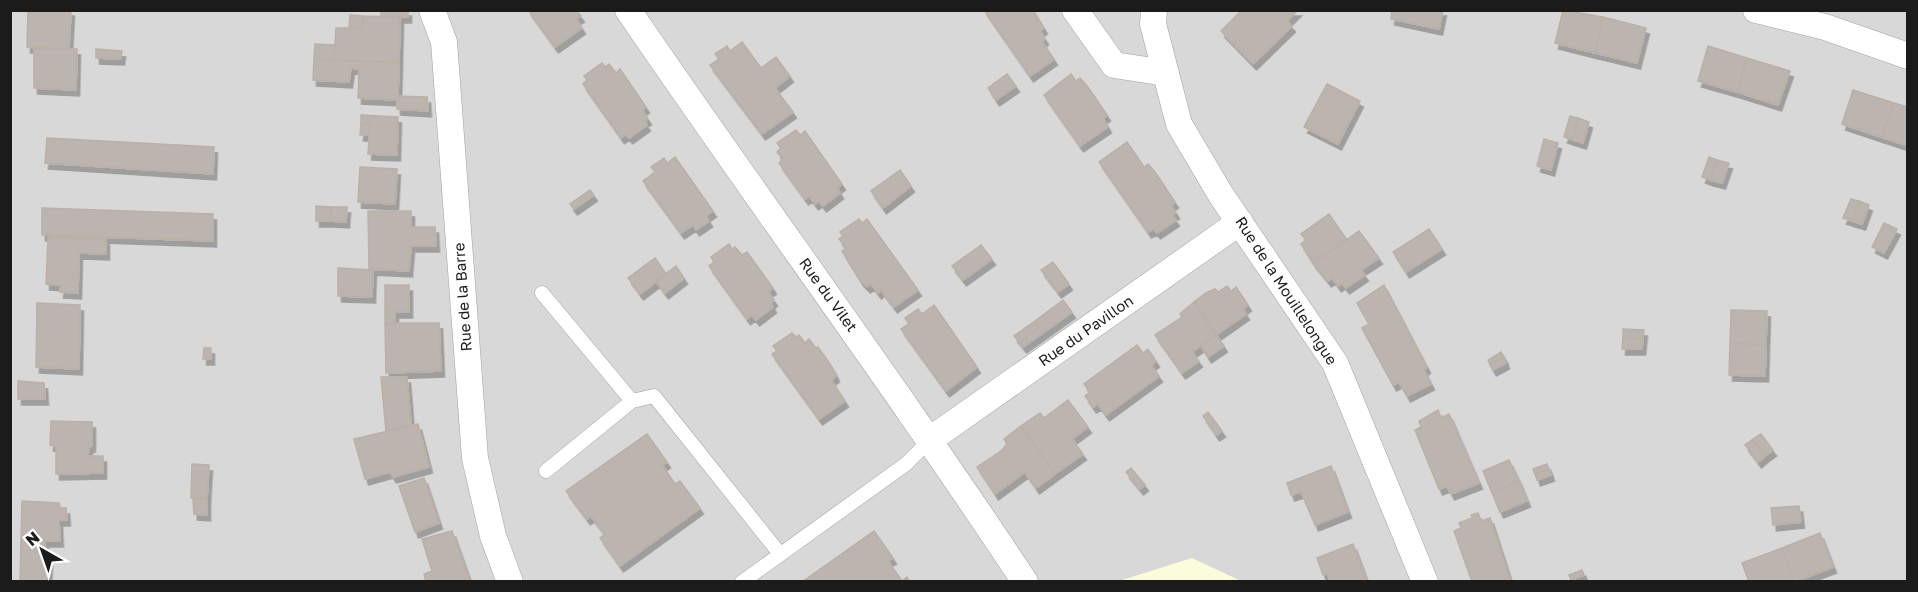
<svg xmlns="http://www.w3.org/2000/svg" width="1918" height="592" font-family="'Golos Text',sans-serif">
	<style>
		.residential { fill: #d9d8d8 }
		.education { fill: #fbfcd9 }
		.building { fill: #bcb4ae; stroke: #bcb0a4; stroke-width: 1.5; filter: url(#shadow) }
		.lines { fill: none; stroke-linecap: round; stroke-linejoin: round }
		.service-casing { stroke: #a2a2a2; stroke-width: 15 }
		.minor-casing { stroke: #a2a2a2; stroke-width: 27 }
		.service { stroke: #fff; stroke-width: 14 }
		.minor { stroke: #fff; stroke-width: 26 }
		.labels { text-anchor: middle; stroke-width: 5; stroke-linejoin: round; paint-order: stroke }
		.street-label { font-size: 15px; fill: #1b1b1b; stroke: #fff }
	</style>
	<defs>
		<filter id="shadow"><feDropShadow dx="3.5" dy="6" stdDeviation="0" flood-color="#0004"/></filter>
	</defs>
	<rect width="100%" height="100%" fill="#ece8e1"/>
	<path class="residential" d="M11,11H1907V581H11Z"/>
	<path class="education" d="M1192,558L1241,581H1119Z"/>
	<path class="building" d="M28,10H71L69,49L27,47Z
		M381,10H408V17L381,16Z
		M528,10H576L581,16L576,19L582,28L555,47Z
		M984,10H1033L1044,28L1040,31L1045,39L1042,42L1054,59L1030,76Z
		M1242,10H1298L1287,21L1292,26L1253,64L1221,31Z
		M1392,10H1443L1439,29L1391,19Z
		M1563,10L1603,17L1595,53L1555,43Z
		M350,15L363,16L362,28H349Z
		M363,16L400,17L399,63L334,60L336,28H362Z
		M1603,17L1646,28L1637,63L1595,53Z
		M742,42L761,68L776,57L790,76L775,88L793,112L762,134L710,65L719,59L715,54L727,46L730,51Z
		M315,44L335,45L334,60L314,59Z
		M1708,46L1747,58L1737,92L1698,81Z
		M34,48L77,49L76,90L34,88Z
		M96,49L122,51L121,59L96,58Z
		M1747,58L1790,71L1778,105L1737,92Z
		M314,59L399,63L398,96L427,97L428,111L397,109V100L358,98L359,69L351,68L349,82L313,80Z
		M602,63L605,67L609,64L616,73L620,69L646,107L642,110L648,119L644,121L647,125L629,138L626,134L621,138L583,84L587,80L584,76Z
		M1007,74L1016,86L996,100L988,88Z
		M1071,74L1076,81L1080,78L1088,87L1107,115L1103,118L1108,127L1080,146L1044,95Z
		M1327,84L1360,101L1338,144L1304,127Z
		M1853,90L1894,103L1881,137L1842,124Z
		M1894,103L1908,107V146L1881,137Z
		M361,115L398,117L397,155L368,154L370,124H361Z
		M1570,116L1578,118L1573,140L1564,137Z
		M1578,118L1589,122L1583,143L1573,140Z
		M361,124H370L369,135H360Z
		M796,130L800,135L805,131L842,184L837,188L840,193L823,206L819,201L815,204L809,196L805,199L779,163L783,159L777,152L781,148L777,143Z
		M47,138L214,147L213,174L45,163Z
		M1544,139L1558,143L1551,170L1537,166Z
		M1127,142L1144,167L1148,164L1155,172L1175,202L1171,205L1176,213L1172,215L1176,220L1157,233L1154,229L1148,232L1099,162Z
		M675,157L713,211L706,216L709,221L696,230L693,225L681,233L643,181L655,172L651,167L664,158L667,163Z
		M1709,157L1717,160L1710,180L1702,177Z
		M1717,160L1729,163L1722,183L1710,180Z
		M360,167L397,169L395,204L358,202Z
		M900,170L911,186L883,208L871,191Z
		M590,190L594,195L574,209L570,204Z
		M1851,199L1859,201L1852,221L1843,218Z
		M1859,201L1869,205L1862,224L1852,221Z
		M316,206L331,207L330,221H316Z
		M331,207H347L346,222L330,221Z
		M42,208L213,214V241L42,235Z
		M368,211H411V227H435L436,246H411L409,271L369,269Z
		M1329,214L1347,240L1313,263L1301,244L1306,240L1301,234Z
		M859,219L862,223L867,219L918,290L894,307L881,290L878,293L871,284L867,287L860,280L842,251L846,248L839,239L843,236L840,232Z
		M1884,223L1897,229L1884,253L1872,247Z
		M1429,229L1442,249L1406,272L1393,252Z
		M1359,231L1379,258L1361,270L1365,275L1346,288L1342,283L1338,286L1332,278L1328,281L1313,263Z
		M48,238L106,239V254L79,253L78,293L60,292L61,285L46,284Z
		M729,244L732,249L735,247L742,255L747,252L773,288L768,292L774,300L771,303L773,307L756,320L752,315L747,319L709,266L714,262L711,257Z
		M981,245L992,259L963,280L952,266Z
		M655,258L666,274L640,294L628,278Z
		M1053,262L1069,284L1058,292L1041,270Z
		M676,266L684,278L665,293L656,281Z
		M338,268L373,270L372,297L338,296Z
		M385,285H409V312H385Z
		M1384,285L1427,367L1424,370L1431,384L1407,396L1399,382L1393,385L1362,328L1369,324L1357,303Z
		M1227,286L1231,291L1236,287L1248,305L1243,309L1246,314L1216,335L1194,302L1206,293L1215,289L1218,292Z
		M1063,300L1072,312L1023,347L1019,342L1039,327L1035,321Z
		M1194,302L1216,335L1192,352L1199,361L1182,373L1155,335L1182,317L1180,314Z
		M37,303L80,305L79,369L36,367Z
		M934,305L977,367L946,391L901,329L909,324L905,318L918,309L922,314Z
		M1731,310L1767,311L1766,345L1730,343Z
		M385,312H395V324L385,323Z
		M1035,321L1039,327L1019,342L1014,336Z
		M385,323H439L441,371L386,373Z
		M1623,329L1644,330L1643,339L1623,337Z
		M792,333L796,337L799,335L805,343L809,339L816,348L818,347L832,367L836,376L831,380L845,401L819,419L772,354L777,351L773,346Z
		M1216,335L1224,346L1208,357L1201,346Z
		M1623,337L1643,339L1642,349H1622Z
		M1730,343L1766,345L1765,376L1729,375Z
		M1137,345L1143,353L1148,349L1156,361L1151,365L1159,376L1106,415L1098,404L1093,407L1085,396L1090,392L1084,384Z
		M204,348H211V359H203Z
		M1501,352L1504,357L1490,365L1488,360Z
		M1504,357L1506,363L1493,370L1490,365Z
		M381,377H407L411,425L386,431Z
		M18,381L44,383L45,399H18Z
		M1068,400L1088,427L1072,439L1083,454L1055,474L1021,426L1040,413L1044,418Z
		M1438,410L1441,418L1449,414L1479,483L1451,494L1447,486L1439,489L1415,430L1421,427L1419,421Z
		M1208,412L1222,431L1216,435L1203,416Z
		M51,421L92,422V446L89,447L88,456H103V473L56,474V446L50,445Z
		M418,424L429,467L393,477L390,472L365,479L354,439Z
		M1021,426L1055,474L1036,488L1025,472L995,494L977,467L1001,451L1007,444L1004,439Z
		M647,434L667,462L662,465L675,484L680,481L700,508L620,566L600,538L605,534L591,516L587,519L566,491Z
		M1761,434L1773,450L1765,456L1753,439Z
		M1753,439L1765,456L1758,462L1745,445Z
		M1509,460L1519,481L1492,493L1483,471Z
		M192,464L209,465L207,499L191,498Z
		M1547,464L1549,469L1535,474L1533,469Z
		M1331,466L1348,512L1315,525L1301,492L1291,495L1287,483Z
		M1131,468L1145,485L1140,489L1126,472Z
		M1549,469L1551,475L1537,480L1535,474Z
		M424,478L439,523L415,532L399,486Z
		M1519,481L1527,501L1500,512L1492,493Z
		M193,498L207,499V515L194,514Z
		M22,501L59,503L60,508H66L67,520H59L60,541L21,540Z
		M1799,506L1801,522L1773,525L1771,508Z
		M1478,513L1481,521L1490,518L1510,580L1472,582L1454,531L1461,528L1459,523L1472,518L1471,515Z
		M452,531L470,582H426L424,574L432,571L422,539Z
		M874,531L893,558L888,561L902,581L907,577L910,582H802Z
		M1820,533L1833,567L1794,582L1782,548Z
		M21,540L45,541V560H49L48,582H20Z
		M1353,544L1367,582H1330L1328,573L1323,575L1317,558Z
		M1782,548L1794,582H1749L1742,563Z
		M1582,570L1584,575L1571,580L1569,575Z"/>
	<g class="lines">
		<defs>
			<path id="service" d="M542,293L632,401
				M546,471L632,401L654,396L780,554
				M742,582L906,464L931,439"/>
			<path id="minor" d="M432,10L444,42L475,458L493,536L510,582
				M628,10C759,202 897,388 1025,582
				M1075,10L1114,65L1166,73
				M1154,10L1153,24L1179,124L1221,195L1335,363L1425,582
				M1756,10L1825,27L1908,56
				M931,439L1240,222"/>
		</defs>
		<use href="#service" class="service-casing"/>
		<use href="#minor" class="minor-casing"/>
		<use href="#service" class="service"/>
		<use href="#minor" class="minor"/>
	</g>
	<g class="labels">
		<g class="street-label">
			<text transform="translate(1286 291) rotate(57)" y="5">Rue de la Mouillelongue</text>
			<text transform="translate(828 295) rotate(54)" y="5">Rue du Vilet</text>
			<text transform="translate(463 297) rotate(-94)" y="5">Rue de la Barre</text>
			<text transform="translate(1086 331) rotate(-35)" y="5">Rue du Pavillon</text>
		</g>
	</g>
	<rect width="1918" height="592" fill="none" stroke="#1b1b1b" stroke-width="24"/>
	<g transform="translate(42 550) rotate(320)" stroke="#ffffff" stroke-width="4.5" paint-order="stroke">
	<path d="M0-4.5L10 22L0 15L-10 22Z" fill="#1b1b1b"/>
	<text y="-9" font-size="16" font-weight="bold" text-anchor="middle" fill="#1b1b1b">N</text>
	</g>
</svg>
